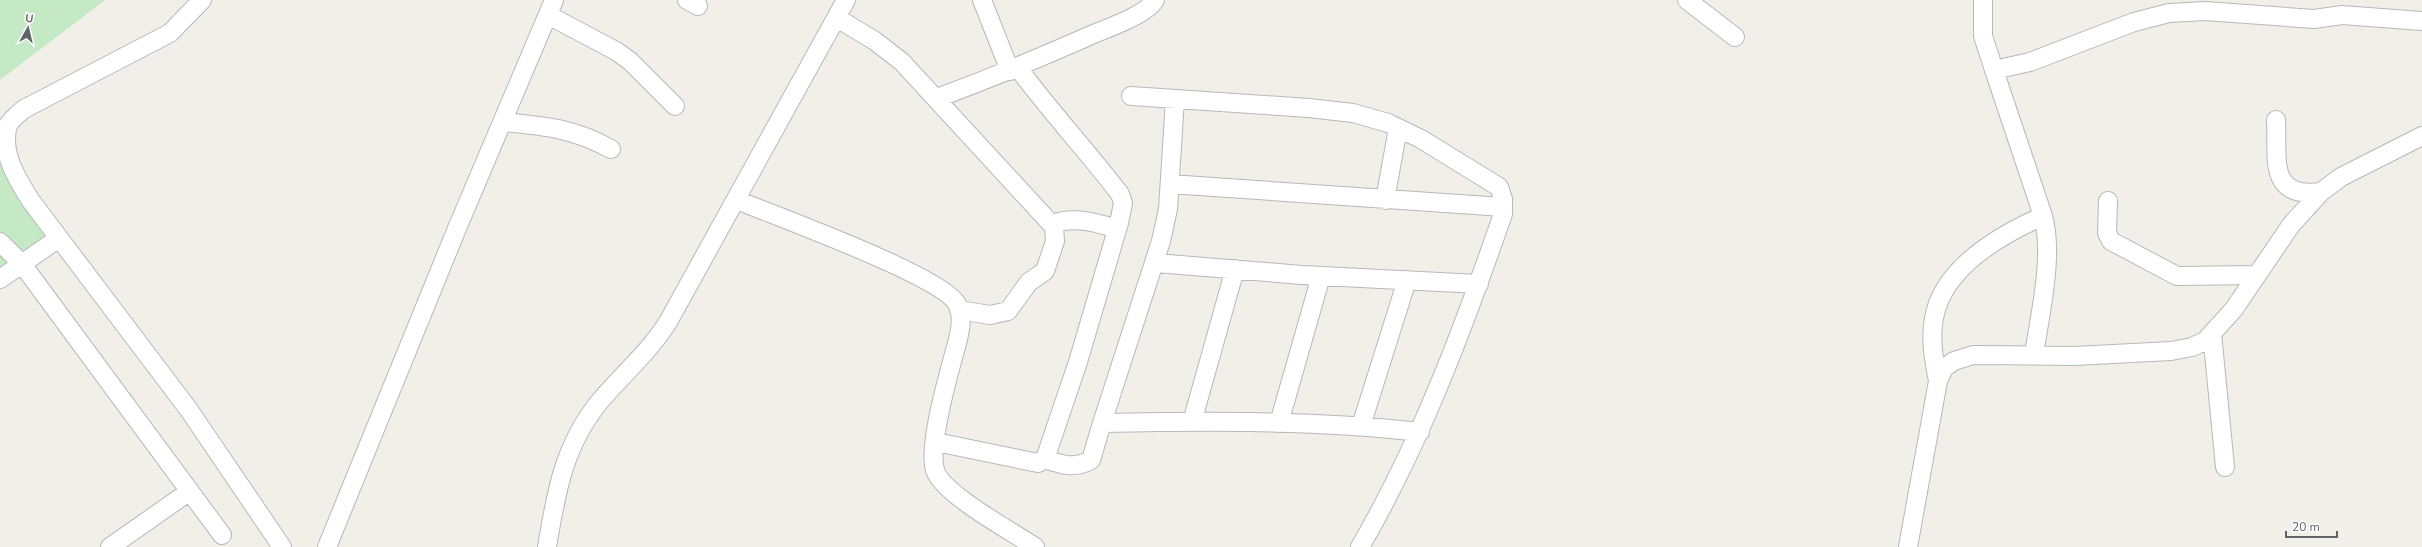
<svg xmlns="http://www.w3.org/2000/svg" width="2422" height="547" font-family="'Nunito Sans',sans-serif">
	<style>
		.green { fill: #c5e8c5 }
		.lines { fill: none; stroke-linecap: round; stroke-linejoin: round }
		.minor-casing { stroke: #b5b8bc; stroke-width: 20 }
		.minor { stroke: #fff; stroke-width: 18 }
	</style>
	<rect width="100%" height="100%" fill="#f1efe8"/>
	<path class="green" d="M0,0H105L0,80Z
		M0,159L54,237L0,274Z"/>
	<g class="lines">
		<defs>
			<path id="minor" d="M202,0L170,33L24,109C19,113 12,119 8,125C0,152 17,179 31,201L189,410L282,547
				M687,0L698,6
				M982,0L1010,71
				M1687,0L1735,37
				M1983,0V36L1994,70
				M548,15L616,51L630,61L675,106
				M837,18L875,41L902,62L1054,227L1055,241L1045,271L1029,282L1008,311L990,315L959,310
				M1131,96L1309,108L1353,113L1388,123L1421,139L1499,187L1503,199V214C1463,329 1421,442 1360,547
				M937,98C989,79 1039,58 1089,36C1107,28 1145,16 1155,0
				M1175,99L1168,209L1161,241L1102,423C1207,421 1315,420 1420,432
				M2276,120C2278,158 2267,199 2321,192
				M503,122C546,126 572,128 611,149
				M1170,184L1503,207
				M737,200C775,216 942,276 957,304C965,319 958,340 954,354C947,380 928,446 935,470C942,494 1013,532 1035,547
				M1385,200L1398,128
				M2108,201L2107,233L2111,241L2177,276L2256,275
				M1052,224C1074,216 1095,222 1117,229
				M0,242L22,264L222,535
				M1156,263L1302,275L1479,284
				M0,279L59,238
				M2212,333L2225,467
				M2034,355C2040,313 2054,256 2043,216
				M1938,381C1934,361 1930,339 1934,318C1943,267 2000,235 2043,216L1994,70L2030,62L2134,22L2169,13L2205,11L2314,19L2342,15L2422,21
				M1192,422L1235,269
				M1279,423L1321,276
				M1361,426L1407,280
				M936,442L1038,463L1045,459L1078,362L1119,223L1123,203L1120,194C1087,151 1050,111 1018,68
				M1045,459C1062,465 1074,469 1091,460L1102,423
				M110,547L190,491
				M327,547L458,226L554,0
				M547,547C556,492 564,445 600,401C623,374 649,352 668,322L846,0
				M1908,547L1938,381L1944,368L1954,361L1973,355L2074,356L2171,351L2192,347L2205,341L2234,309L2291,225L2321,192L2341,177L2422,136"/>
		</defs>
		<use href="#minor" class="minor-casing"/>
		<use href="#minor" class="minor"/>
	</g>
	<g transform="translate(28 28) rotate(8)" stroke="#ffffff" stroke-width="3" paint-order="stroke">
	<path d="M0-3L7 15L0 10L-7 15Z" fill="#5f6368"/>
	<text y="-6" font-size="11" font-weight="bold" text-anchor="middle" fill="#5f6368">U</text>
	</g>
	<path d="M2286 531v6h51v-6" fill="none" stroke="#5f6368" stroke-width="2"/>
	<text x="2292" y="531" font-size="12" fill="#5f6368" stroke="#ffffff" stroke-width="3" paint-order="stroke">20 m</text>
</svg>
